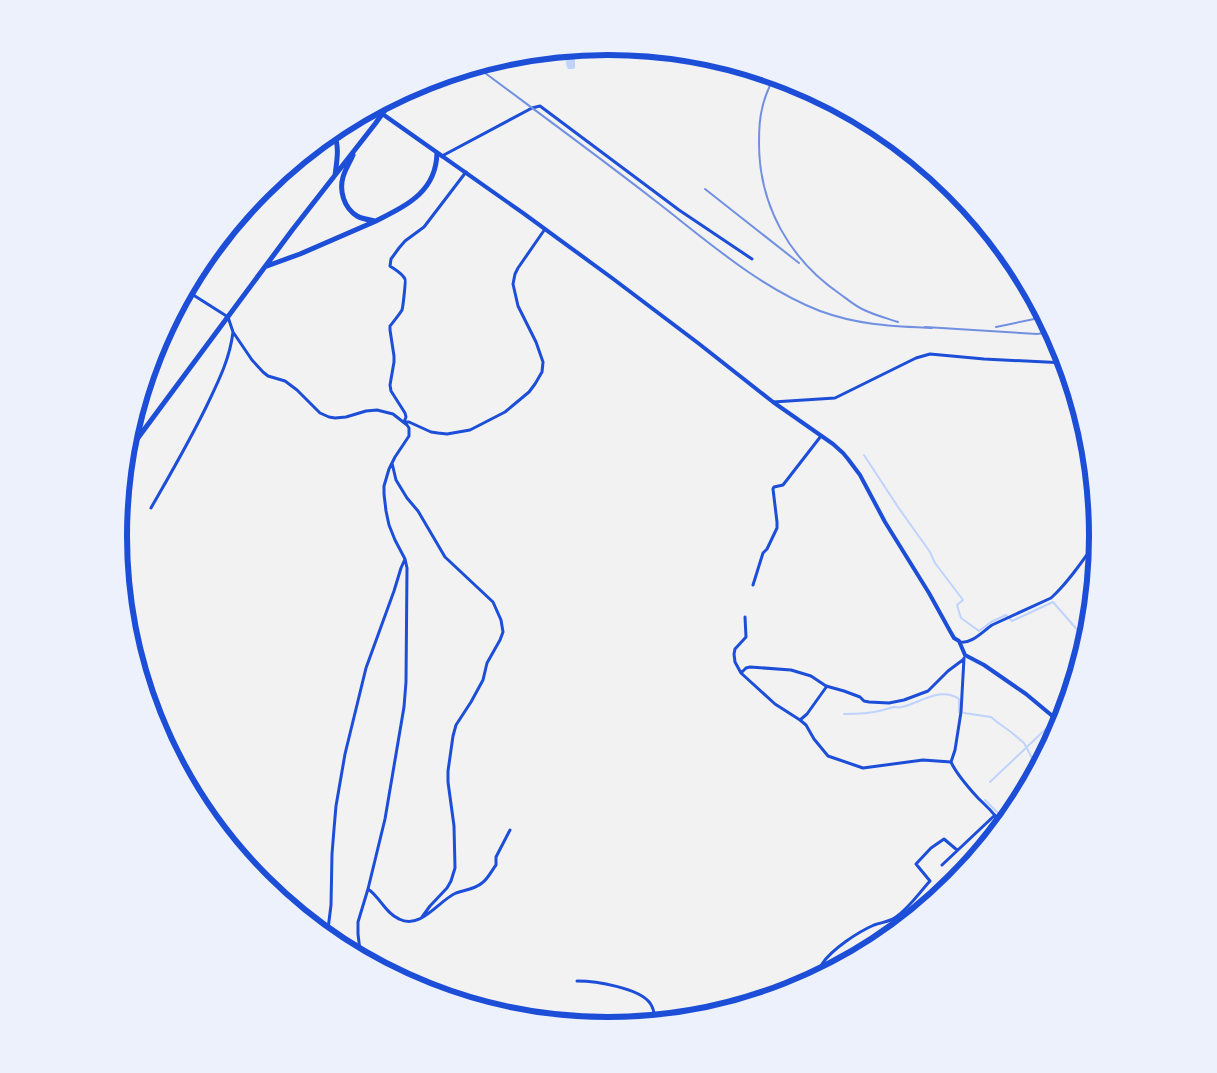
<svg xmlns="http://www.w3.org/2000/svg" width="1217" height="1073" font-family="Spectral,serif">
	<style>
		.water { fill: #bfd3fe }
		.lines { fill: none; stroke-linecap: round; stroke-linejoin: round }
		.stream { stroke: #bfd3fe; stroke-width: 2 }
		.minor { stroke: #1d4ed8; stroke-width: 3 }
		.tertiary { stroke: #1d4ed8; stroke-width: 4 }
		.secondary { stroke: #1d4ed8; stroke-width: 4.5 }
		.trunk { stroke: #1d4ed8; stroke-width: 5 }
		.rail { stroke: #7290e2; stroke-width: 2 }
		.rim { fill: none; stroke: #1d4ed8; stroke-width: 6 }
	</style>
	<rect width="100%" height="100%" fill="#f2f2f2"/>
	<path class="water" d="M580,49L575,56V68L573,69H568C564,62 567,56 571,50Z"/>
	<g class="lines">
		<path class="stream" d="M864,455L898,507L930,552L935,563L963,600L957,605L961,618L979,631L991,622L1006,615L1012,621L1053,602L1087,641
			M964,713L991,717L997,722L1011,732L1024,743L1032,758L1039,766
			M844,714C855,714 868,714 879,711C884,710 889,708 894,707C899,707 897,708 902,707C920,703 941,686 959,699V712H960
			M990,782L1050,725L1056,728L1059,726
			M985,800L1006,821"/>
		<path class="minor" d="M442,156L532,108L540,106L679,210L752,259
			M466,172L424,227L405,241L399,248L391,259L390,266C394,269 402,273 405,279C406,280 403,307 402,310C399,315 394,321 390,326V330L394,356V362L390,385L391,391L405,413L406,417L404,422H409L431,432L438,433L447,434L470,430L505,412L529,392L535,384L542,372L543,362L536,342L518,306L513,284L515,274L518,268L545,229
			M187,291L228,317L233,332L252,360L263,372L268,376L285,381L297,390L320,413L329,417L335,418L346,417L366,411L377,410L393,414L407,425L409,428V436L395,457L389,469L384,486V494L386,511L389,525L395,540L405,559L407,568L406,682L404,707L385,819L368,889L358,922V934L360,951L363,959
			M773,402L835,398L916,358L930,354L984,359L1066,363
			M392,463L396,480L407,498L418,511L445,557L493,602L501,620L503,632L500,640L487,663L483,680L471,702L456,725L453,736L448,771V782L454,826L455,868L451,881L447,888L430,906L422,917
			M151,508C171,473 192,437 209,401C220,378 230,357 233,332
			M753,585L763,553L767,549L777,528V522L773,489L774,487L783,485L821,436
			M745,617L746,637L735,649L734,654L735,662L741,673L775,704L800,720L806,725L814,739L828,756L863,768L923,760L951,762
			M960,642C972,644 983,631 992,625L1051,598C1070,581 1084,558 1099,538
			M964,658L961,712L955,750L951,762C957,775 968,787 978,798C987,807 996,814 1002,826
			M741,673L746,668L750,667L791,670L811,676L826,686L844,691L860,697L864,701L869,702L889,703L904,700L928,691L948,671L964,659
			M800,720L807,714L827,686
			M942,865L995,815
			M368,889C380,897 385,913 399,919C421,930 438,901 456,893C465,890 475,889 482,883C488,879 492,870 496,865V857L510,830
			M327,937L331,905L332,854L334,829L336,806L345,754L366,668L394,591L401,568L405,559
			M823,975L822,964C832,949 858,932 874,925C882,922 890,922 896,917C910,907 919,893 930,881L916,864L931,848L944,839L957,850
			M577,981C596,981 639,988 650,1003C654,1009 655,1016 655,1022"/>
		<path class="tertiary" d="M442,156L523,213L612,278L698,343L773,402L833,444L843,453L848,459L860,475L885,522L929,593L950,631L954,638L959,641L965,655L984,665L1026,694L1062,724"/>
		<path class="secondary" d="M374,108L442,156"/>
		<path class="trunk" d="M333,131C340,146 337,160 335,175
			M376,221C407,205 436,192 437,153
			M267,266L300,254L376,221C370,220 362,219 357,216C344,208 339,191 343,177C345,170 350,162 353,155
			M126,454L293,229L375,124L393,99"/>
		<path class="rail" d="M477,67C536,111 595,154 653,199C705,239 758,287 820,311C858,325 891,326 932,328
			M774,77C769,87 764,98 762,109C759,120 759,132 759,143C759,205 789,259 840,294C847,299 854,305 862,309C874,315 886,318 898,322
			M705,189L799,263
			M925,327L1037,334L1052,332
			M996,327L1044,317"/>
	</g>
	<path d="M0 0H1217V1073H0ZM127 536a481 481 0 1 1 962 0a481 481 0 1 1-962 0Z" fill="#edf1fc" fill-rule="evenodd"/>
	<path class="rim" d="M127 536a481 481 0 1 1 962 0a481 481 0 1 1-962 0Z"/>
</svg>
